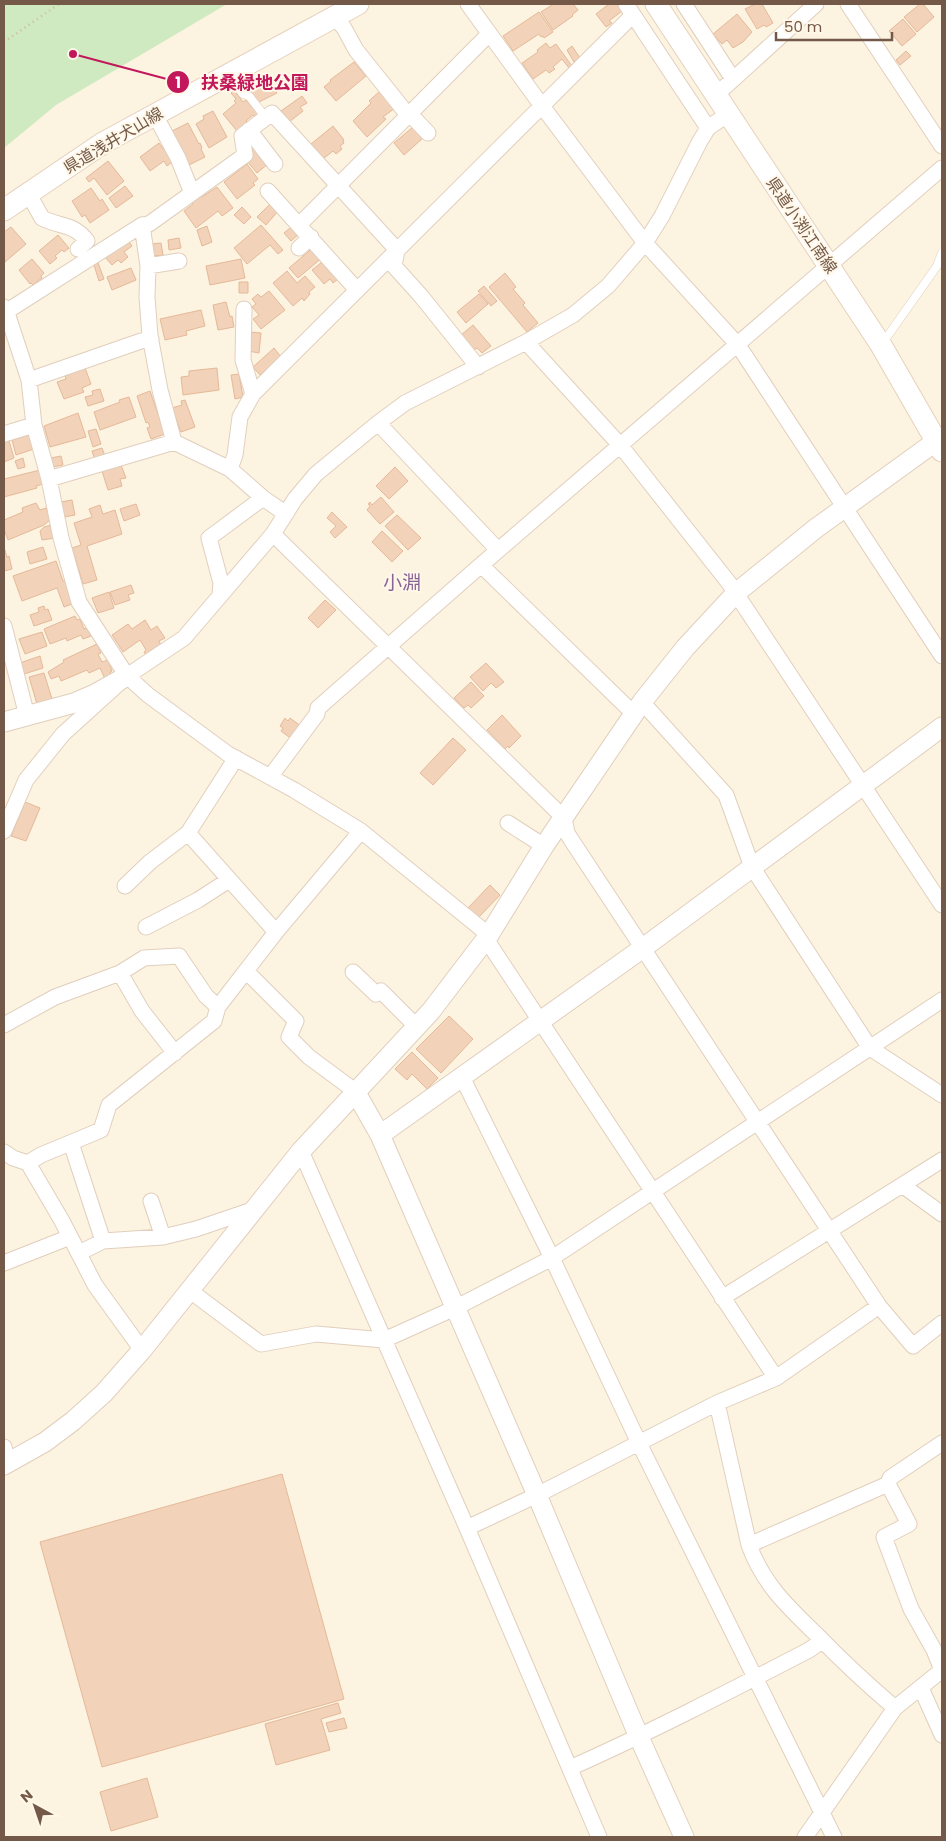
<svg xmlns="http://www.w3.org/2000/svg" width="946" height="1841" font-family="Poppins,'Noto Sans JP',sans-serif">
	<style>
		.green { fill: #cfeac0 }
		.building { fill: #f2d2b8; stroke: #e5b999 }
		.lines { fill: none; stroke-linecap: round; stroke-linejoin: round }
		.service-casing { stroke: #e1cfbd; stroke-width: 9 }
		.minor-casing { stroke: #e1cfbd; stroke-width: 17 }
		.tertiary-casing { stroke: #e1cfbd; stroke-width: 21 }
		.secondary-casing { stroke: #e6d1bb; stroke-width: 23 }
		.path { stroke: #d7b59c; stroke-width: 2.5; stroke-dasharray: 1 4; stroke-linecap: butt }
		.service { stroke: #fff; stroke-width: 8 }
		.minor { stroke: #fff; stroke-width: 15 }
		.tertiary { stroke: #fff; stroke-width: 19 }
		.secondary { stroke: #fff; stroke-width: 21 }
		.labels { text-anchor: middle; stroke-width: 4; stroke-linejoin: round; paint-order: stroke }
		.street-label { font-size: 16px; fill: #745948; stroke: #fff7e8 }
		.quarter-label { font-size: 19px; fill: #886397; stroke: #fff7e8 }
		.leader { fill: none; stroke: #c2185b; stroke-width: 2 }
		.callout-dot { fill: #c2185b; stroke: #fff7e8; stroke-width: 2 }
		.mark-label { font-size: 15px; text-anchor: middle; font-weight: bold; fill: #fff }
		.callout-label { font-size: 18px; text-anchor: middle; font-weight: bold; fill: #c2185b; stroke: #fff7e8; stroke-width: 4; stroke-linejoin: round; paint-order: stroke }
	</style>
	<rect width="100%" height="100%" fill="#fcf3e1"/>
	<path class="green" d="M4,4H227L56,105L4,148Z"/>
	<path class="building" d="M551,4H573L578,10L572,15L573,16L553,30L541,12L552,5Z
		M609,4H617L622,11L609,21L612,23L606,27L596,14Z
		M755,4H762L773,23L766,27L764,25L757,29L745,9Z
		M920,4H923L934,17L917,32L904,17Z
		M539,12L553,32L544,38L543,36L541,37L539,34L513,51L503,36Z
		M737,14L752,32L743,42L733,48L727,40L722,44L713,34Z
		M903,19L916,34L902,46L889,31Z
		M546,43L550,48L556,44L572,66L569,68L562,59L553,67L555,69L549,73L546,70L533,79L522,63L538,52L537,50Z
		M572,46L580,58L574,62L567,50Z
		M906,51L911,56L900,65L896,60Z
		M354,62L366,76L336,101L324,87L331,81L330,80Z
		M270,80L277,93L257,103L250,90Z
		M234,90L243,102L246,100L259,115L256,118L253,115L246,121L247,122L237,131L223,114L236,103L234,101L236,99L231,93Z
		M380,91L395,108L383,117L386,119L367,137L353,121L371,103L369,101Z
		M302,96L307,103L300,107L303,111L289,122L281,111Z
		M213,111L227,137L209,148L196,124L204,119L203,116Z
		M188,123L199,144L200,143L202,148L201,149L205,157L189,165L172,131Z
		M333,126L344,140L343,141L344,143L340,146L342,149L336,154L333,151L323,159L311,144Z
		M413,127L423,138L404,155L394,143Z
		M159,143L163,149L165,148L169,152L167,154L172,162L167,166L164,161L150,171L140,157Z
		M255,146L269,163L257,173L246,160L253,155L249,151Z
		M108,161L124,181L107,195L94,178L89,182L86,178Z
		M247,164L258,179L253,183L255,185L237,199L224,182Z
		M125,186L133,196L116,208L109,198Z
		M217,187L233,208L222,216L218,211L196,228L184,211L193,204L192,202L201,196L202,197Z
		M91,188L100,201L102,199L109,210L90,223L85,215L82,217L72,201Z
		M271,203L279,210L266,225L257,217Z
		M242,207L251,217L244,224L234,215Z
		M295,224L301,232L291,241L284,233Z
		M261,225L283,250L278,254L270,245L247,264L234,248Z
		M207,226L212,242L202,246L197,230Z
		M11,227L26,244L5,262L4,260V232Z
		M58,235L69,248L64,252L62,250L55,256L57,258L50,264L39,251Z
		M179,238L181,248L169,250L168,240Z
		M127,239L132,246L124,252L128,257L121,263L118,260L112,265L104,256Z
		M161,243L163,255L153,256L151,244Z
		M315,246L324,256L298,278L289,268Z
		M32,259L44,273L41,276L42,278L33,285L31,283L30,284L19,270Z
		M241,259L245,278L210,285L206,266Z
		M326,259L338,279L333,283L330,279L324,284L312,270Z
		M97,260L104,279L99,281L93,262Z
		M131,268L136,280L112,290L107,277Z
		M287,271L297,283L305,276L315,287L309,292L310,294L304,301L302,298L293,306L273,283Z
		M505,273L516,287L513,289L525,303L523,305L538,323L527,332L489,287Z
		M239,282H248V293H239Z
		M484,286L497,301L491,306L478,291Z
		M269,291L285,310L261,329L253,319L259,315L252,307L256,304L252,299L258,294L261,297Z
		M479,294L488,304L466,323L457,312Z
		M226,302L230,317L232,316L234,327L218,330L213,305Z
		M201,310L205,326L186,331L187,335L165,340L160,319Z
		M473,325L491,346L482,353L477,348L474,350L461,335Z
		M249,332L261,333L259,353L248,351Z
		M274,348L281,357L260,375L253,367Z
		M85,368L91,384L82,388L84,392L64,399L57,382L66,379L65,376Z
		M217,368L219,390L183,395L181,377L189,376V371Z
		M239,374L243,397L235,399L231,375Z
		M100,389L104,401L88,406L85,397L93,395L92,391Z
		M150,391L165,434L151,439L147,428L150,427L148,422L146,423L137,396Z
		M129,397L136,417L100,430L94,412L120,402L119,400Z
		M185,400L195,427L181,432L172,408L182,405L181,401Z
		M78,413L86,437L50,447L44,426Z
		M96,429L101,444L93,447L88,431Z
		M29,435L34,449L16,455L12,440Z
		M9,441L14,458L4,462V442Z
		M102,448L105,456L95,460L92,451Z
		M61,456L63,465L53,467L51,458Z
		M23,458L25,467L18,469L15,461Z
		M121,465L126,478L120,479L122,486L108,490L102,471Z
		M395,467L408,481L389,499L376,486Z
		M40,470L43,484L36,486L37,488L4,497V479Z
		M381,497L394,512L380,524L367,510L370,506L368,504L370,502L372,505Z
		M72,500L75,515L64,517L61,502Z
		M36,503L40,510L46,508L51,519L44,525L8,540L4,529V520L23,512L22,508Z
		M136,504L140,515L124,521L120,509Z
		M100,505L103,514L115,510L122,534L87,546L97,580L83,584L72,548L81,545L74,523L92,517L89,509Z
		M332,512L347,527L335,538L330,532L336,526L327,518Z
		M397,515L421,538L408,550L385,526Z
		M52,525L55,538L42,540L40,531L44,527Z
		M382,531L403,551L392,562L372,542Z
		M4,547L7,557L9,556L12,569L4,571Z
		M43,547L47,559L30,564L27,552Z
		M56,561L63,581L66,580L72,604L64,607L57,588L22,601L13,576Z
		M131,585L134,593L128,595L130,600L115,605L110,592Z
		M109,592L114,608L98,613L92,598Z
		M325,600L336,610L318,628L308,618Z
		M44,606L45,610L48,609L52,620L34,626L30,615L39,612L38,608Z
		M75,616L77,620L80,619L84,629L87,628L91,636L83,639L81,635L67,641L66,638L50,644L44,629Z
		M145,620L151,630L157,626L165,638L159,641L161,645L146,655L144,652L146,650L140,640L123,652L112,635L128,624L132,629Z
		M42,632L47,646L25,654L19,639Z
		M97,644L101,653L98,654L102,662L108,660L112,671L110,672L112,675L105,679L100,668L89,673L87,670L61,681L59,676L51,679L48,672L64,662L63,660Z
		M40,656L43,668L24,674L20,663Z
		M486,663L504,682L496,688L491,683L483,691L470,677Z
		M44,673L52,699L37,704L29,677Z
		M471,682L484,696L471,708L468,705L464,708L454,698Z
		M502,715L521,736L509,748L508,746L505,749L487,730Z
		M285,718L288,721L290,718L302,727L293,740L281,731L283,728L280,726Z
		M453,738L466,750L433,785L420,773Z
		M25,802L40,808L26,841L11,836Z
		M490,885L500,895L478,918L468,908Z
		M449,1016L473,1039L441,1073L416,1049Z
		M412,1052L438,1078L427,1089L412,1074L407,1080L395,1069Z
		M282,1474L344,1699L102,1767L40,1542Z
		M338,1703L341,1713L321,1719L330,1750L276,1765L265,1724Z
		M344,1718L347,1728L329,1732L326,1723Z
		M147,1778L158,1817L111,1831L100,1792Z"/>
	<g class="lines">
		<defs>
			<path id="service" d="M229,76L243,94L249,96L266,118
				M882,344L937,266L942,253"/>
			<path id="minor" d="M468,4L542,106L645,243L738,345L942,656
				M626,4L708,128
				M684,4L733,79
				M848,4L942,146
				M335,17L344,28L356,50L408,115
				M716,95L816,4
				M409,113L428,133
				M155,115L178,158L192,193
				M249,130L275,164
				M268,191L357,290
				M28,193L42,218C59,227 74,223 87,241L78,249
				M300,224L489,34
				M142,225L148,266L147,297L150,336L160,390L174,442L230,469L263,498L286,514
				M299,248L311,237
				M148,266L179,261
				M4,307L7,313L29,380L34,425L49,479L61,538L79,602L127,676L148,695L228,754L294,790L361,831L489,935
				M244,309L243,360L253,394
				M4,311L12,308L142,225L149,224L245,155L242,136L272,113L397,250L394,266L421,296L478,367
				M526,342L620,445L729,583L942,905
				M29,380L141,341L151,339
				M378,423L498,550
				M4,434L34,425
				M230,469L235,455L240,417L253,394L633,15
				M49,479L174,442
				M273,534L564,818L567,833L572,841L879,1306L913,1346L942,1323
				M481,565L634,714
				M220,595L221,583L209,538L263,498
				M4,626L27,716
				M642,702L726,795L752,867L870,1048L942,1095
				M270,777L317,714L318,708L481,565L942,168
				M508,823L544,846
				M4,831L26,780L63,734L127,676L184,638L273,534L295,499L316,474L378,423L405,403L526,342L573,315L608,286L645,243L662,216L700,141L708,128L728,114
				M188,833L276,932
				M125,886L150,862L188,833L236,758
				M146,927L198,900L229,880
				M486,939L776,1378
				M246,971L296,1021L289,1037L309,1057L355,1091
				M353,972L376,994L381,991L417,1027
				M120,973L142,1011L175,1053
				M4,1025L55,997L120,973L144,958L179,956L206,996L218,1007
				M462,1077L552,1258L639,1443L834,1837
				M71,1143L103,1241
				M301,1151L467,1528L599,1837
				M4,1152L13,1158L28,1163L62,1221L95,1285L142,1350
				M28,1163L41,1155L101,1130L109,1105L214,1021L218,1007L276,932L361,831
				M902,1185L942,1214
				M151,1201L163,1237
				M79,1253L103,1241L163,1237L196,1229L252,1210
				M4,1263L70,1237
				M189,1290L261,1344L316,1334L384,1340L455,1308L552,1258L942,1000
				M722,1298L942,1160
				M717,1403L749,1545C763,1584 788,1607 817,1635C842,1661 868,1685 895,1708
				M4,1447L8,1463
				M888,1484L909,1524L884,1537L911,1609L934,1650L942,1670
				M467,1528L537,1495L717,1403L776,1378L879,1306
				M749,1545L888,1484L890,1478L942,1443
				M921,1688L942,1735
				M570,1768C651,1732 730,1691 809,1650L822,1641
				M805,1837L895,1708L942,1670"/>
			<path id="tertiary" d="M4,722L74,703L95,694L127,676
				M355,1091L380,1135L537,1495L639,1737L684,1837
				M380,1135L643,948L942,727
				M4,1465L45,1442L73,1421L104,1393L142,1350L301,1151L431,1011L489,935L544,846L642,702L685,648L736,593L815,529L942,437"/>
			<path id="secondary" d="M656,4L881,345L942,451
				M4,210L103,143L358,4"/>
		</defs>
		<use href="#service" class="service-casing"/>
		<use href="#minor" class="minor-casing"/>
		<use href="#tertiary" class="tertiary-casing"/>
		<use href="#secondary" class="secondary-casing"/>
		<path class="path" d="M4,42L59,4"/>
		<use href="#service" class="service"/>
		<use href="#minor" class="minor"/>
		<use href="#tertiary" class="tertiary"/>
		<use href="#secondary" class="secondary"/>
	</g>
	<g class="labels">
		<g class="street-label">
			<text transform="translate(113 140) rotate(-31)" y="6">県道浅井犬山線</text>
			<text transform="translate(802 225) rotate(56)" y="6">県道小渕江南線</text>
		</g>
		<g class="quarter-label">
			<text x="402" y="589">小淵</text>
		</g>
	</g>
	<path class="leader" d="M73 54L178 82"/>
	<g class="callout-dot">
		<circle cx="73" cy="54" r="5"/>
		<circle cx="178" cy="82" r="12"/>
	</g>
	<g class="mark-label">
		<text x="178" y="88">1</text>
	</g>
	<g class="callout-label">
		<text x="255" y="89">扶桑緑地公園</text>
	</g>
	<rect width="946" height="1841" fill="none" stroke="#745948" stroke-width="10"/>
	<g transform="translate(35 1806) rotate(320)" stroke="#fff7e8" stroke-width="4" paint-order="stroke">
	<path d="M0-4L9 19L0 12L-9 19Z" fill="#745948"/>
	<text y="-8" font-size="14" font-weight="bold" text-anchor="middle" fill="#745948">N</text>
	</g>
	<path d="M776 32v8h116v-8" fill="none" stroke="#745948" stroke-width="2.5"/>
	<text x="784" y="32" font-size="15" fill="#745948" stroke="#fff7e8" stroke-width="4" paint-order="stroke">50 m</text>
</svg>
